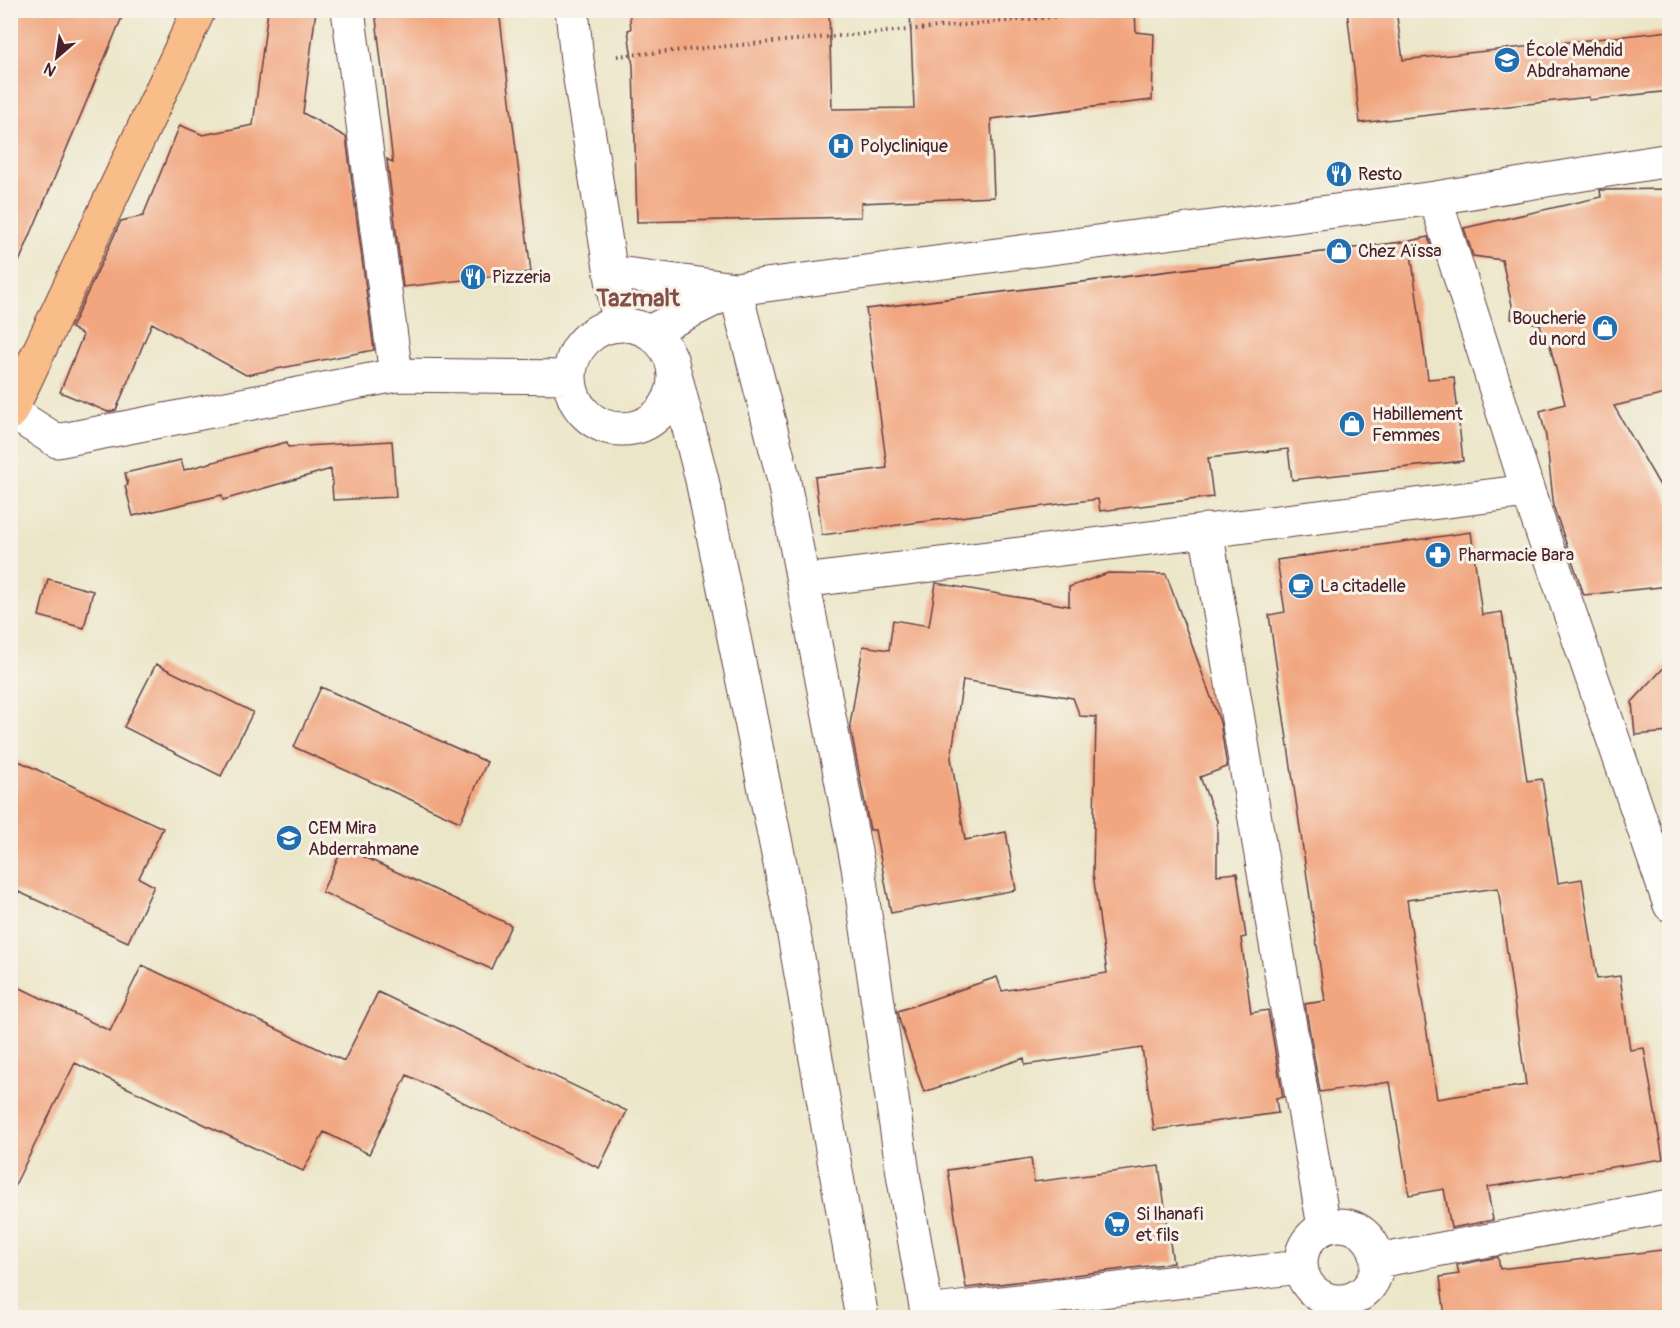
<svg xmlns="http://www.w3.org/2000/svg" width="1680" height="1328" font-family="Pangolin,sans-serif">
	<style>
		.building { fill: #f1a680; fill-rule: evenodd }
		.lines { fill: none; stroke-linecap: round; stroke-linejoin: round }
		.minor-casing { stroke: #623d43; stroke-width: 35 }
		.major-casing { stroke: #623d43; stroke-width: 35 }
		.path { stroke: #623d43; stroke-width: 4; stroke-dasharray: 1.5 4.5; stroke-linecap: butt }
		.minor { stroke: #fff; stroke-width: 33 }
		.major { stroke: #f8bd89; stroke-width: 33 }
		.labels { text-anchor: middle; stroke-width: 6; stroke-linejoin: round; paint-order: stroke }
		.poi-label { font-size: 18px; fill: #4a1f2b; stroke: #f7f3e8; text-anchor: start }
		.district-label { font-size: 24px; font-weight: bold; fill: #844e49; stroke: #f7f3e8 }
	</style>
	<rect width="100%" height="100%" fill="#f7f3e8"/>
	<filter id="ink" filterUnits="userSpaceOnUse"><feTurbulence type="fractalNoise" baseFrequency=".0167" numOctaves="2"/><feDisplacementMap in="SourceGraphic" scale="12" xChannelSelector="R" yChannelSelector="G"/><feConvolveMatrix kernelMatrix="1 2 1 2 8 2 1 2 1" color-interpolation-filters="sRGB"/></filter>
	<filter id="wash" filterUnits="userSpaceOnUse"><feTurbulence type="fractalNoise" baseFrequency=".008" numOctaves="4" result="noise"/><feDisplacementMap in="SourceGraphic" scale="24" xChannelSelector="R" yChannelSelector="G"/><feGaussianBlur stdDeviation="1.35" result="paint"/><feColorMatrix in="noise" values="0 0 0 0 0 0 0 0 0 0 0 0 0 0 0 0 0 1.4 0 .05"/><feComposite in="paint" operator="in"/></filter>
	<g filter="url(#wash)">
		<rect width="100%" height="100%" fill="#ece6c9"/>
		<g id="blocks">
			<path class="building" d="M17,10H125L11,281L10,25Z
				M268,10H316L303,113L346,137L374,350L246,375L152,323L116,410L108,412L60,392L83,335L71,328L121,221L143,216L180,125L203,135L253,125Z
				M375,10H499L531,272L403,287L387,159L393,163Z
				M629,10H829L832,109L914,108L910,10H1135L1136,32L1154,34L1152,100L991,119L994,197L861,203V217L637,222L633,66L628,30L631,29Z
				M1347,10H1396L1403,60L1670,31V91L1589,100V97L1360,123Z
				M1670,189V393L1614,406L1670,503V586L1584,595L1554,508L1546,437L1540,411L1565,404L1548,338L1544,339L1540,324L1511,319L1512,305L1502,260L1473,256L1464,228L1601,197L1600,190Z
				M1428,237L1432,249L1410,246L1428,379L1454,377L1463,461L1292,480L1288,449L1208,458L1213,497L1100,511L1098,499L822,535L815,477L887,468L866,309L1410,241Z
				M392,441L396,497L333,500L331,469L223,500L222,495L133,516L125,486L128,485L125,473L181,460L184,470L287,442L288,447Z
				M1471,532L1482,615L1502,612L1527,781L1542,779L1558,883L1582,879L1597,979L1620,976L1630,1050L1644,1048L1663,1159L1487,1187L1493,1220L1451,1228L1444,1189L1409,1195L1390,1082L1320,1092L1305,1004L1325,1001L1269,615L1285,612L1277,560ZM1498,888L1526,1085L1437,1099L1407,900Z
				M1108,573L1166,574L1220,722L1227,767L1200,777L1217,821V875L1237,873L1246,937L1241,938L1251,1013L1268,1010L1283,1097L1276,1098L1278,1113L1154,1130L1142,1048L1025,1065L1024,1058L924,1092L900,1022L898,1011L997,977L1002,991L1107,973L1093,874L1096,717L1080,716L1073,698L963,680L951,758L965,840L1006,832L1016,890L891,913L875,830H870L850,725L863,646L889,650L893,620L929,626L936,583L1069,606V587Z
				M48,579L93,591L84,628L39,616Z
				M1670,661V732L1635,735L1632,702Z
				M156,664L253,712L221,776L124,727Z
				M321,687L487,762L460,822L294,747Z
				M10,757L163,828L139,878L154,886L128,942L10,888Z
				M343,847L511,925L491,969L322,892Z
				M142,965L344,1061L378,992L627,1111L599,1168L407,1075L369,1154L324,1132L303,1171L75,1063L10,1195V983L110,1031Z
				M1031,1158L1034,1182L1159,1166L1173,1263L966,1288L948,1170Z
				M1670,1249V1317H1445L1440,1277L1459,1274L1457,1265L1498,1257L1500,1269Z"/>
		</g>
	</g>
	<g filter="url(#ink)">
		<use href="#blocks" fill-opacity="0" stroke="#623d43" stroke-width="1.5"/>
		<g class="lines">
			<defs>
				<path id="minor" d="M348,10L396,375
					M572,10L577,60L619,324
					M1435,198L1528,491L1670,905
					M611,272L735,289L783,477L858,867L904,1180L928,1318
					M570 377a52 52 0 1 1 104 0a52 52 0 1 1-104 0Z
					M649,332L735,289L1435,198L1670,160
					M675,374L702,480L791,918L862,1318
					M10,411L57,441L396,375L570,377
					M1206,530L1324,1227
					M803,581L1528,491
					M1301 1263a38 38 0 1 1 76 0a38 38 0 1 1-76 0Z
					M1378,1261L1670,1206
					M927,1312L1300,1267"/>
				<path id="major" d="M10,413L199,10"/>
			</defs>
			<use href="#minor" class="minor-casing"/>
			<use href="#major" class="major-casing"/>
			<path class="path" d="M617,56L1130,10"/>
			<use href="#minor" class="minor"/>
			<use href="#major" class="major"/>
		</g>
	</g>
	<defs>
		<symbol id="school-disc" viewBox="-11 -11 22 22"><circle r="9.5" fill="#1f6fb2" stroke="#f7f3e8"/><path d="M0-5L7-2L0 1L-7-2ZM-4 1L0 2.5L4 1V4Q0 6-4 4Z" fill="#fff"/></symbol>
		<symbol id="hospital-disc" viewBox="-11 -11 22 22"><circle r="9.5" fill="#1f6fb2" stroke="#f7f3e8"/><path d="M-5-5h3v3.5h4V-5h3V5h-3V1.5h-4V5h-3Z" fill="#fff"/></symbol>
		<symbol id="restaurant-disc" viewBox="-11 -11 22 22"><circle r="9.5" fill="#1f6fb2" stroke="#f7f3e8"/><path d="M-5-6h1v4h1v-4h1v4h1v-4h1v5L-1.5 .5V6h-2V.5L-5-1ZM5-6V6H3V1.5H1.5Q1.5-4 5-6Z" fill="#fff"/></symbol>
		<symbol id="shop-disc" viewBox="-11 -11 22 22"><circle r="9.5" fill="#1f6fb2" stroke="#f7f3e8"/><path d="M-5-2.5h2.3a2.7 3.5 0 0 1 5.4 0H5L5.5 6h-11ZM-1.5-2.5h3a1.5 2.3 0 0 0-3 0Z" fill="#fff"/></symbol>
		<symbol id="pharmacy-disc" viewBox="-11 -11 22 22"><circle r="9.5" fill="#1f6fb2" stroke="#f7f3e8"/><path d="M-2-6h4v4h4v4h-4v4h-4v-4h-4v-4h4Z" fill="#fff"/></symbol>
		<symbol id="cafe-disc" viewBox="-11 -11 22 22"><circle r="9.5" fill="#1f6fb2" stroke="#f7f3e8"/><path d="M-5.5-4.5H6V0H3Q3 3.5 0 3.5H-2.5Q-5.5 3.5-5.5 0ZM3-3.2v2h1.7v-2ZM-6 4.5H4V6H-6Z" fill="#fff"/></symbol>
		<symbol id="supermarket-disc" viewBox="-11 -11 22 22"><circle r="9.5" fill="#1f6fb2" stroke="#f7f3e8"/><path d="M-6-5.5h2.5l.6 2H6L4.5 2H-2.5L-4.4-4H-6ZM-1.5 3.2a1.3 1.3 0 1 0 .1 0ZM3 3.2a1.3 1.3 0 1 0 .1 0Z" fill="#fff"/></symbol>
	</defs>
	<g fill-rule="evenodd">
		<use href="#school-disc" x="1492" y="45" width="30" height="30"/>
		<use href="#hospital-disc" x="826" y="131" width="30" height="30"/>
		<use href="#restaurant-disc" x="1324" y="159" width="30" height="30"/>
		<use href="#shop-disc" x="1324" y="236" width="30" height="30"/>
		<use href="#restaurant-disc" x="458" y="262" width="30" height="30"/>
		<use href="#shop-disc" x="1590" y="313" width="30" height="30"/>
		<use href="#shop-disc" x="1337" y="409" width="30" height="30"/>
		<use href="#pharmacy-disc" x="1423" y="540" width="30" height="30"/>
		<use href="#cafe-disc" x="1286" y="571" width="30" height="30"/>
		<use href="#school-disc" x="274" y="823" width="30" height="30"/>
		<use href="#supermarket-disc" x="1102" y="1209" width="30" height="30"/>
	</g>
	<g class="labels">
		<g class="poi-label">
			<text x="1526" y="56">École Mehdid<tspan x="1526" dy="21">Abdrahamane</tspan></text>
			<text x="860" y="152">Polyclinique</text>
			<text x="1358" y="180">Resto</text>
			<text x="1358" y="257">Chez Aïssa</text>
			<text x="492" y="283">Pizzeria</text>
			<text x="1586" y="324" text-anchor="end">Boucherie<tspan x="1586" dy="21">du nord</tspan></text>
			<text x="1372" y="420">Habillement<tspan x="1372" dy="21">Femmes</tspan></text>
			<text x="1458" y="561">Pharmacie Bara</text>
			<text x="1320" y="592">La citadelle</text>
			<text x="308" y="834">CEM Mira<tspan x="308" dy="21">Abderrahmane</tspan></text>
			<text x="1136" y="1220">Si lhanafi<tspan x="1136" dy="21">et fils</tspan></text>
		</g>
		<g class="district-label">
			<text x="638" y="306">Tazmalt</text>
		</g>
	</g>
	<rect width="1680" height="1328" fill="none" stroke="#f7f3e8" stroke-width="36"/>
	<g transform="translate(57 57) rotate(209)" stroke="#f7f3e8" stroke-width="4.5" paint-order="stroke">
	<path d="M0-4.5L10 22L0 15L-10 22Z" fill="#4a1f2b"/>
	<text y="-9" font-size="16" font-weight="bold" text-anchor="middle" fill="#4a1f2b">N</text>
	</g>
</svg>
